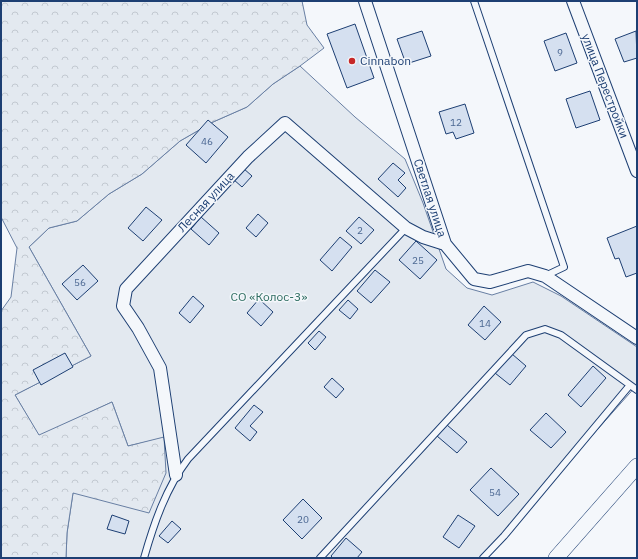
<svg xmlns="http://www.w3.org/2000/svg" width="638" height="559" font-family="'IBM Plex Sans',sans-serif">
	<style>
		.green { fill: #e3e9f0; stroke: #687fa3 }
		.forest { fill: url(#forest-crowns); stroke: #687fa3 }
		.building { fill: #d5e0f0; stroke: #1d3f73 }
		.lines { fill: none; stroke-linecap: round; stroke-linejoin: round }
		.service-casing { stroke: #1d3f73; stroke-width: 8 }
		.minor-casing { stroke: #1d3f73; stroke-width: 14 }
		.tertiary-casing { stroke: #1d3f73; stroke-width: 16 }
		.service { stroke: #f4f7fb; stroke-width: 6 }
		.minor { stroke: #f4f7fb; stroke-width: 12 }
		.tertiary { stroke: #f4f7fb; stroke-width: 15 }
		.poi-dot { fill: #c62828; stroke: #f4f7fb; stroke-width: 1.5 }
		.labels { text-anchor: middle; stroke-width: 3; stroke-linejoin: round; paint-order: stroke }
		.number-label { font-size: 10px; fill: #4b6792 }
		.poi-label { font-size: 12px; fill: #1d3f73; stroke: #f4f7fb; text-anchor: start }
		.street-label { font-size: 12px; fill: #1d3f73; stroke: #f4f7fb }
		.park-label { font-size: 12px; fill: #2c6c60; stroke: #f4f7fb }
	</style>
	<defs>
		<pattern id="forest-crowns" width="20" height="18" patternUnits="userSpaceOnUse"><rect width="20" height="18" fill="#e3e9f0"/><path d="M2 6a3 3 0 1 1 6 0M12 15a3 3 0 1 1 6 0" fill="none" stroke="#c2c9d1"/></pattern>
	</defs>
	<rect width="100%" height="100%" fill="#f4f7fb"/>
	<path class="green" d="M300,66L355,117L405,159L423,203L446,269L467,288L492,295L533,282L561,296L637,347V385L483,558H66L67,533L73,493L164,438L128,446L112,402L39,436L15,395L91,356L29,247L49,228L77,221L109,194L142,174L180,141L213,122L247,107L273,84Z"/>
	<path class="forest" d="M1,1H302L307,25L324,48L300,66L273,84L247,107L213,122L180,141L142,174L109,194L77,221L49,228L29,247L91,356L15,395L39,435L112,402L128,446L164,437L166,473L149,513L73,493L67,533L66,558H1V311L11,297L17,248L1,217Z"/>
	<path class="building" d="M355,24L374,78L347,88L327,34Z
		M422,31L431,56L406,64L397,39Z
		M636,31L637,58L624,62L615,39Z
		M566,33L577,63L555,71L544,41Z
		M590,91L600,120L576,128L566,99Z
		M465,104L474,133L456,139L453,132L446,134L439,112Z
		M208,120L228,137L206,163L186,145Z
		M393,163L405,173L398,180L406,188L398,197L378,179Z
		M243,168L252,176L242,187L233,179Z
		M146,207L162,220L143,241L128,228Z
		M258,214L268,223L256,237L246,228Z
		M201,217L219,233L209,245L191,229Z
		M359,217L374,230L361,244L346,231Z
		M637,226V273L626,277L619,258L615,259L607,238Z
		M340,237L352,247L332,271L320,260Z
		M416,241L437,260L420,279L399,260Z
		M83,265L98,281L77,300L62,284Z
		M375,270L390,282L371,303L357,291Z
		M193,296L204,306L190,323L179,313Z
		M259,299L273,312L261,326L247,313Z
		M348,300L358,309L350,319L339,310Z
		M484,306L501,322L485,340L468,325Z
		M319,331L326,337L315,350L308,343Z
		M65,353L73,367L41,385L33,370Z
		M512,354L526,366L510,385L495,373Z
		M593,366L606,378L581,407L568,395Z
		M332,378L344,389L336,398L324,387Z
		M254,405L263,412L250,426L257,432L250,441L235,428Z
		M546,413L566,432L551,448L530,430Z
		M447,425L467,442L457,453L437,436Z
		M491,468L519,494L498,516L470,490Z
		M303,499L322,518L302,539L283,520Z
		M112,515L129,521L125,534L107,529Z
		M458,515L475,526L459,548L443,537Z
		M172,521L181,529L168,543L159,536Z
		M346,538L362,552L357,558H333L331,556Z"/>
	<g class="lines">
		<defs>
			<path id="service" d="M474,1L564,267L545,276
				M144,558C154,523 166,488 188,459L406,228
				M320,558L526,335L545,329L561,335L637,390
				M483,558L504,536L630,385"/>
			<path id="minor" d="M365,1L445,244L474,279L490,282L528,271L545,276L637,338
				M573,1L637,171
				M176,475L160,368L138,328L123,306L126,289L248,157L285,123L406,228L423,237L445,244"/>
			<path id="tertiary" d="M556,558L637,466"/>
		</defs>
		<use href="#service" class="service-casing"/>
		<use href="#minor" class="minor-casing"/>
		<use href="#tertiary" class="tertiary-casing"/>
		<use href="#service" class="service"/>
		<use href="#minor" class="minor"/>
		<use href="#tertiary" class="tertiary"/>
	</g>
	<circle class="poi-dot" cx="352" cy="61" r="4"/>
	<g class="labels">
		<g class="number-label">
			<text x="560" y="56">9</text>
			<text x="456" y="126">12</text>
			<text x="207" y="145">46</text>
			<text x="360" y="234">2</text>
			<text x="418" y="264">25</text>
			<text x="80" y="286">56</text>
			<text x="485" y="327">14</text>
			<text x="495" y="496">54</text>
			<text x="303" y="523">20</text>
		</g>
		<g class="poi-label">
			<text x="360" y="65">Cinnabon</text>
		</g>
		<g class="street-label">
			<text transform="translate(605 86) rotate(69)" y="4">улица Перестройки</text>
			<text transform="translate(430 198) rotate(72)" y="4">Светлая улица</text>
			<text transform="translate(206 202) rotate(-47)" y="4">Лесная улица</text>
		</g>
		<g class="park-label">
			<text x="269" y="301">СО «Колос-3»</text>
		</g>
	</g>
	<rect width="638" height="559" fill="none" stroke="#1d3f73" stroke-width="4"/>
</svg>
